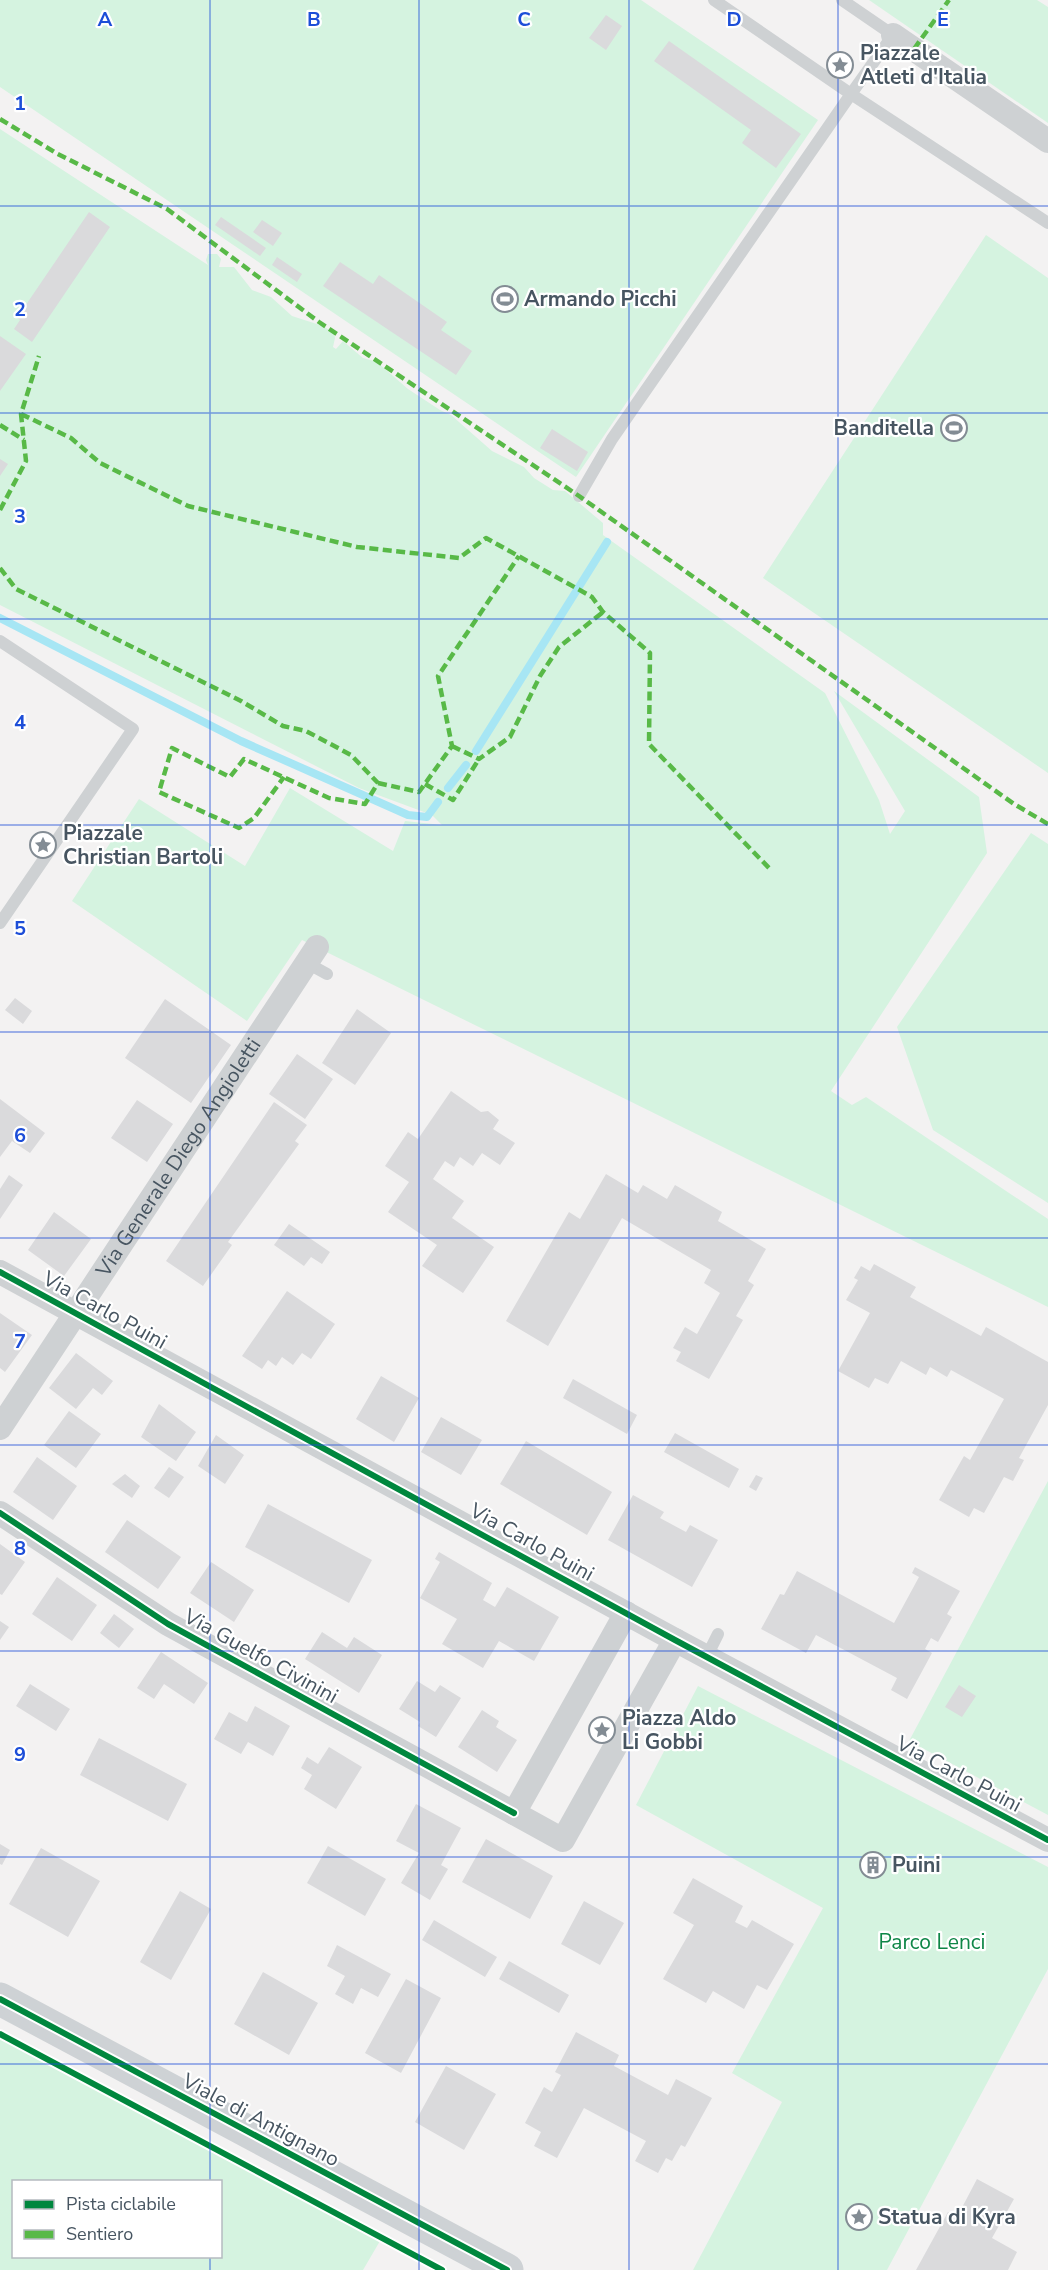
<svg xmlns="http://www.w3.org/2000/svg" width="1048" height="2270" font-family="'Nunito Sans',sans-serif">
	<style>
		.green { fill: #d5f3e0; fill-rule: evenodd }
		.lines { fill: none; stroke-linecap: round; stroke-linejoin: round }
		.stream { stroke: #a7e6f4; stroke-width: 8 }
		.building { fill: #dadadc }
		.lane { stroke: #ced1d3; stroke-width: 12 }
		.street { stroke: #ced1d3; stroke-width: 24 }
		.secondary { stroke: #ced2d5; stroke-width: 33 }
		.quiet { stroke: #58b947; stroke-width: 4.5; stroke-dasharray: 9 4.5; stroke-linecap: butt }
		.cycleway-casing { stroke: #fff; stroke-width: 10 }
		.cycleway { stroke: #00873e; stroke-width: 6 }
		.grid { fill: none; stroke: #1d4ed8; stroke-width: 1.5; stroke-opacity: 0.55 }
		.labels { text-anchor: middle; stroke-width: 4.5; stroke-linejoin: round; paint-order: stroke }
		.poi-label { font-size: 21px; font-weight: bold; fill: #475561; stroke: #fff; text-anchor: start }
		.street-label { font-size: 21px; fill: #475561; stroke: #fff }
		.park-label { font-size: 21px; fill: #0e8647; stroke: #fff }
		.grid-label { font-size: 20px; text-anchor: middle; font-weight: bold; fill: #1d4ed8; stroke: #fff; stroke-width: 4.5; stroke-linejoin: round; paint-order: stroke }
	</style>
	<rect width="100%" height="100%" fill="#f3f2f2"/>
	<path class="green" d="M0,0H641L818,120L576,477L0,87Z
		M869,0H1037L1048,7V123Z
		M0,129L208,265L206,260L208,254H217L221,259L219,267H234L252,290L271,297L292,316L323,326L334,333L335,338L333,347L336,349L343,341L363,358L377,362L408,389L440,410L451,415L492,451L524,467L534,478L553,490L565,491L603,523V535L825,693L879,800L890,834L905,811L834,691L979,797L987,853L831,1091L852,1105L866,1097L1048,1219V1307L302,940L247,1021L72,901L139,799L245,866L290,788L393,851L405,821L442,825L432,815L359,788L0,605Z
		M986,235L1048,278V773L763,578Z
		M1031,833L1048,844V1203L933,1130L897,1027Z
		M1048,1481V1815L909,1741Z
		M698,1686L1048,1867V1969L887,2270H693L782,2102L732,2073L823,1908L636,1805Z
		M0,2039L380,2241L363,2270H0ZM14,2182H220V2256H14Z"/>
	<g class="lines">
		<path class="stream" d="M0,618L241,741L408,815L427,817L438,802
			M476,751L607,542
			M448,788L466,765"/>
	</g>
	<path class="building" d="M606,15L622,26L606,50L589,38Z
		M669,41L801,134L776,168L742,143L751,130L654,61Z
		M89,212L110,227L32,342L14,329L20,320L17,318Z
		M221,217L266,248L260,256L215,225Z
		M262,220L282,233L273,246L253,232Z
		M277,257L302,274L297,282L272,265Z
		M340,262L373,284L379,275L447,322L441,330L472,351L456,375L323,286Z
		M0,336L26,354L0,391Z
		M552,429L588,452L577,471L540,448Z
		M0,459L8,464L0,476Z
		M15,998L32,1011L23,1024L5,1010Z
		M165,999L231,1045L191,1103L125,1058Z
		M357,1009L391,1033L355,1085L322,1063Z
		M297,1054L333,1079L305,1119L269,1094Z
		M451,1091L481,1112L488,1111L499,1120L493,1129L515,1143L500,1165L482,1153L473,1166L460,1157L454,1167L445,1161L433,1179L464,1201L452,1218L494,1247L463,1293L422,1266L437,1245L388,1212L409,1182L385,1166L408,1132L418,1139Z
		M0,1099L45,1133L30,1153L12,1141L0,1157Z
		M137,1100L173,1124L147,1162L111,1138Z
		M274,1102L307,1125L295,1141L299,1144L228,1242L232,1245L203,1286L166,1261Z
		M606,1174L638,1193L643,1185L667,1199L675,1185L722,1212L718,1221L766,1249L748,1281L754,1285L736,1316L743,1320L709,1379L676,1361L681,1352L673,1348L685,1327L697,1334L720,1293L704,1283L711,1270L622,1218L548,1346L506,1321L569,1212L580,1219Z
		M9,1175L23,1185L0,1219V1189Z
		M54,1212L91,1239L64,1276L28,1250Z
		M289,1224L330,1252L322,1264L311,1257L304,1266L274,1245Z
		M874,1264L916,1287L910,1297L981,1336L986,1327L1048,1362V1405L1019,1458L1024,1460L1013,1481L1004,1477L984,1513L974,1508L969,1517L939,1500L964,1456L970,1460L1004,1399L951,1370L947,1377L930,1367L926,1375L901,1361L888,1384L875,1378L869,1388L838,1371L870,1313L846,1300L858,1280L854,1278L861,1266L870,1271Z
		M287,1291L335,1324L311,1359L302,1353L293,1365L282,1357L276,1366L268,1360L262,1369L242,1356Z
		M0,1313L32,1335L5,1372L0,1368Z
		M76,1353L113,1381L102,1395L93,1388L76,1409L49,1388Z
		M381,1376L419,1398L394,1442L356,1419Z
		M573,1379L637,1415L627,1434L563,1398Z
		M159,1404L196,1432L176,1461L141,1437Z
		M69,1411L101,1434L76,1468L44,1445Z
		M441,1417L482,1440L461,1475L421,1452Z
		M675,1433L739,1469L729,1488L664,1452Z
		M216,1435L244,1455L225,1484L198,1466Z
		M526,1441L612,1492L587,1535L500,1484Z
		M37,1457L77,1486L53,1520L13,1492Z
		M169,1467L184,1477L169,1498L154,1488Z
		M125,1474L140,1486L132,1498L112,1484Z
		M756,1475L763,1478L756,1491L749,1487Z
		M633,1495L664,1512L660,1518L686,1532L690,1525L718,1540L692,1587L608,1540Z
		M268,1504L372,1560L349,1603L245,1547Z
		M127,1520L181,1557L158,1589L105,1552Z
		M0,1544L25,1562L2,1595L0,1594Z
		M439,1552L492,1583L483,1600L495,1607L507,1587L559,1617L534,1661L499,1641L483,1668L442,1644L457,1619L420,1598L440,1562L435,1559Z
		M211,1562L254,1590L234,1622L190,1593Z
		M915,1567L960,1591L947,1614L952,1617L938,1642L931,1638L925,1649L932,1653L907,1699L891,1690L897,1678L816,1635L806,1653L761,1629L780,1594L784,1595L797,1571L894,1623L919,1577L912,1573Z
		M57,1577L97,1605L72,1641L32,1614Z
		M114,1614L134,1629L119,1648L100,1633Z
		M0,1621L9,1627L0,1640Z
		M322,1632L347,1648L354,1637L382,1655L359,1693L305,1659Z
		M161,1652L208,1683L194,1704L164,1684L154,1699L137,1688Z
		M417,1681L435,1692L440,1685L461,1698L436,1737L418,1726L420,1722L399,1709Z
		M30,1684L70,1709L56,1731L16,1706Z
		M959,1685L976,1696L962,1717L945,1707Z
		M255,1706L290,1726L273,1756L248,1742L241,1754L214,1739L229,1712L247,1722Z
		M482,1710L499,1721L496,1727L517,1740L497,1772L458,1747Z
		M99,1738L187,1784L168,1821L80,1775Z
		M329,1747L362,1767L336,1809L304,1789L312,1775L301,1768L307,1757L318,1764Z
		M416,1804L461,1828L441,1865L448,1869L430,1900L401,1883L419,1853L396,1841Z
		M486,1839L553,1876L530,1919L462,1882Z
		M0,1844L10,1850L2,1865L0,1864Z
		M328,1846L386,1879L365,1916L307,1883Z
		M41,1848L100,1881L68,1937L9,1904Z
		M871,1857L882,1862L875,1874L865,1869Z
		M693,1878L743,1906L735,1922L747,1928L752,1920L794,1944L767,1990L757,1985L744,2009L713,1991L706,2003L663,1979L694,1925L673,1913Z
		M180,1891L211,1909L171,1980L140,1962Z
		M584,1901L624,1923L600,1965L561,1944Z
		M434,1920L497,1957L485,1977L422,1940Z
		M337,1945L391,1974L378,1997L361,1988L353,2004L335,1994L345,1976L327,1966Z
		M509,1961L569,1995L559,2013L499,1979Z
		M263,1972L318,2003L289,2055L234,2024Z
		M406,1979L441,1998L401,2073L365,2053Z
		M576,2032L619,2055L614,2066L668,2095L676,2079L712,2098L685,2147L681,2145L672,2161L666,2158L658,2173L635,2161L646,2141L584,2108L557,2158L534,2146L541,2132L525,2123L544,2087L552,2092L561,2075L555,2072Z
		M446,2066L496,2094L464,2150L415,2122Z
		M977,2179L1014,2199L992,2238L1017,2252L1008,2270H916L948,2212L957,2217Z"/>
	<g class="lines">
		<path class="lane" d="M714,0L851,94L893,35L842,0
			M579,496L612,439L851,94L1048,223
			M0,641L133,729L0,923
			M307,963L327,974
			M707,1656L718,1634"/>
		<g class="street">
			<path d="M893,35L1048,141"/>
			<path d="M0,1272L675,1640L1048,1840"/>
			<path id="s1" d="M0,1428L317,947"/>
			<path d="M0,1513L168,1624L514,1813"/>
			<path d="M626,1613L514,1813L563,1840L675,1640"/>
		</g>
		<path class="secondary" d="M0,1999L507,2270"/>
		<path class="quiet" d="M914,49L949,0
			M0,119L56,153L167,209L319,322L579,496L1014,804L1048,824
			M21,414L71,438L100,463L188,506L357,547L459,558L486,538L585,593L592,597L603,612L650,653L649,744L769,868
			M0,425L24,440
			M0,510L26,461L21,414L39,356
			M0,568L16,589L241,701L283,726L306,731L351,755L378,783L365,804L329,798L244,759L230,777L172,748L159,792L239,828L254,818L284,777
			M452,746L479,759L510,737L540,676L559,647L603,612
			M378,783L419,792L452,746L438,676L519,556
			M425,784L453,800L479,759"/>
		<defs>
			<path id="cycleway" d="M0,1272L675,1640L1048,1840
				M0,1513L168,1624L514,1813
				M0,1999L507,2270
				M0,2034L442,2270"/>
		</defs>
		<use href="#cycleway" class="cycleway-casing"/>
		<use href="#cycleway" class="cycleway"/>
	</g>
	<path class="grid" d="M210,0V2182M419,0V2270M629,0V2270M838,0V2270M0,206H1048M0,413H1048M0,619H1048M0,825H1048M0,1032H1048M0,1238H1048M0,1445H1048M0,1651H1048M0,1857H1048M0,2064H1048M210,2256V2270"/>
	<defs>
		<symbol id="sight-ring" viewBox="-11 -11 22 22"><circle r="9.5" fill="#fff" stroke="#838c94" stroke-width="1.5"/><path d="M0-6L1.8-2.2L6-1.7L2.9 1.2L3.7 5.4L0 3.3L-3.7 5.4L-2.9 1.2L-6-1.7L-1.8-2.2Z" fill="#838c94"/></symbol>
		<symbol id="stadium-ring" viewBox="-11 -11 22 22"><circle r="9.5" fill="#fff" stroke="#838c94" stroke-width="1.5"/><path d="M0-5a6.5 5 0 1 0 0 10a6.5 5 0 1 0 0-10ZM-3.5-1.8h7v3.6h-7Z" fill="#838c94"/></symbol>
		<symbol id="building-ring" viewBox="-11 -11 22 22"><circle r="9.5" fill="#fff" stroke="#838c94" stroke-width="1.5"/><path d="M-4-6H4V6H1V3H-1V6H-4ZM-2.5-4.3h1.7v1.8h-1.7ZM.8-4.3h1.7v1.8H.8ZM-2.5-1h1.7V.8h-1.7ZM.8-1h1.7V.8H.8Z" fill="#838c94"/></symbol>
	</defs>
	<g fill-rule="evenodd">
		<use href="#sight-ring" x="825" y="50" width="30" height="30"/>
		<use href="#stadium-ring" x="490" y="284" width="30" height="30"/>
		<use href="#stadium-ring" x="939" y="413" width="30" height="30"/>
		<use href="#sight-ring" x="28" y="830" width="30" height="30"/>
		<use href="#sight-ring" x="587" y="1715" width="30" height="30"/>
		<use href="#building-ring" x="858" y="1850" width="30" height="30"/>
		<use href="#sight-ring" x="844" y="2202" width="30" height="30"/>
	</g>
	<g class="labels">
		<g class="poi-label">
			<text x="860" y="60">Piazzale<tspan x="860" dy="24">Atleti d'Italia</tspan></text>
			<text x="524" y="306">Armando Picchi</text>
			<text x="934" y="435" text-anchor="end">Banditella</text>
			<text x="63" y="840">Piazzale<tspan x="63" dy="24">Christian Bartoli</tspan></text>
			<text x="622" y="1725">Piazza Aldo<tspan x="622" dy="24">Li Gobbi</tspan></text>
			<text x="892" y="1872">Puini</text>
			<text x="878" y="2224">Statua di Kyra</text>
		</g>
		<g class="street-label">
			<text dy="7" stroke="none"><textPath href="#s1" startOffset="324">Via Generale Diego Angioletti</textPath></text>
			<text transform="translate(105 1310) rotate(29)" y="7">Via Carlo Puini</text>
			<text transform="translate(532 1542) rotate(29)" y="7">Via Carlo Puini</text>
			<text transform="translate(261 1656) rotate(29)" y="7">Via Guelfo Civinini</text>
			<text transform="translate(959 1774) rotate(28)" y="7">Via Carlo Puini</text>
			<text transform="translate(261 2120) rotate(28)" y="7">Viale di Antignano</text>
		</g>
		<g class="park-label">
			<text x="932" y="1949">Parco Lenci</text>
		</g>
	</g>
	<g class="grid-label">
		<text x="105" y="26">A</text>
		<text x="314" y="26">B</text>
		<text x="524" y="26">C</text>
		<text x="734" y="26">D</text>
		<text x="943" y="26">E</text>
		<text x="20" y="110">1</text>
		<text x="20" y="316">2</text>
		<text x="20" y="523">3</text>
		<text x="20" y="729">4</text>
		<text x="20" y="935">5</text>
		<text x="20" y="1142">6</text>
		<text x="20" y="1348">7</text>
		<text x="20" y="1555">8</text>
		<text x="20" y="1761">9</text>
	</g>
	<rect x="12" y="2180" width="210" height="78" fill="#ffffff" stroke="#b5bbc0" stroke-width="1.5"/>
	<rect x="24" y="2200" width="30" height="9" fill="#00873e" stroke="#b5bbc0" stroke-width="1.5"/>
	<text x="66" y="2210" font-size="18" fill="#475561">Pista ciclabile</text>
	<rect x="24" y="2230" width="30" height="9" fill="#58b947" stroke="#b5bbc0" stroke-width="1.5"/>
	<text x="66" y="2240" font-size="18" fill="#475561">Sentiero</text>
</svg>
